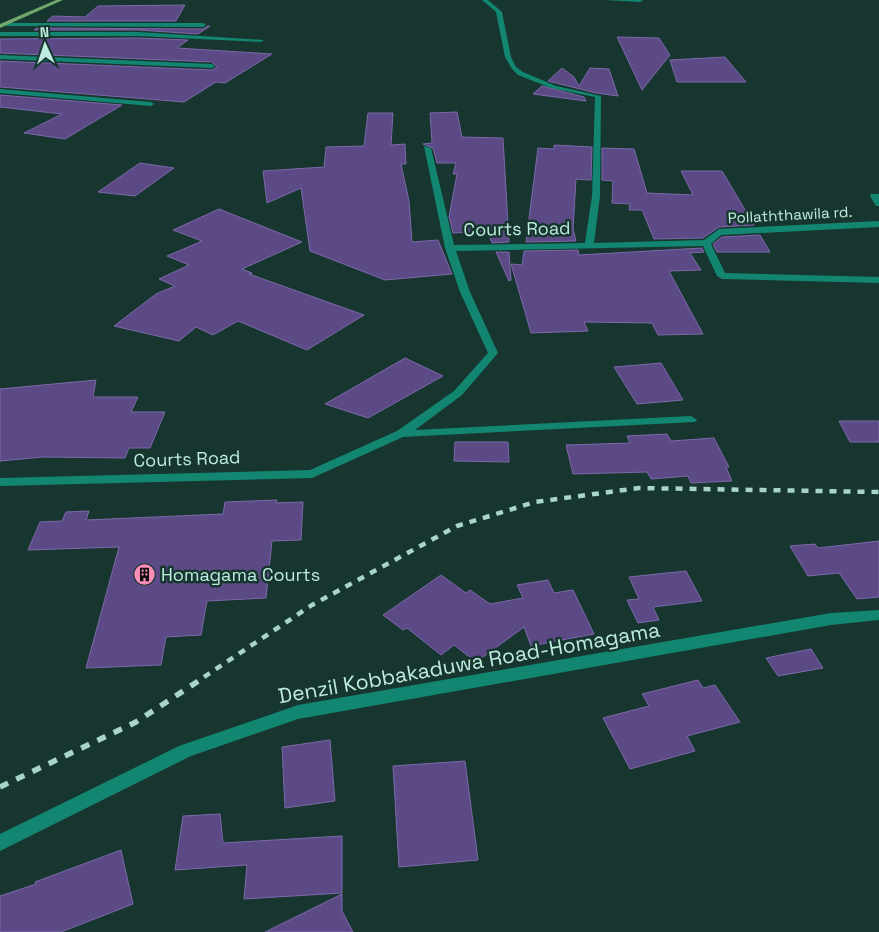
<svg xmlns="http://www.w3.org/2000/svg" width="879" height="932" font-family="'Space Grotesk',sans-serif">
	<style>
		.building { fill: #5c4a86; stroke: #7c69a9 }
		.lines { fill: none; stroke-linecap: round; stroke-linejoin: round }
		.minor { fill: #128671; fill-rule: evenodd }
		.major { fill: #70a66b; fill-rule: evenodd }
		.rail-far1 { stroke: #a9d5c9; stroke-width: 4.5; stroke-dasharray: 7 7; stroke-linecap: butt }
		.rail { stroke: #a9d5c9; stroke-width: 5.5; stroke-dasharray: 9 9; stroke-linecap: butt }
		.labels { text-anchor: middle; stroke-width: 5; stroke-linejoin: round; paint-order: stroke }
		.far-street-label { font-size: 15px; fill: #beecdf; stroke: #17362f }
		.street-label { font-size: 18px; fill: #beecdf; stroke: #17362f }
		.poi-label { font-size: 18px; fill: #beecdf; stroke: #17362f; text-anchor: start }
		.near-street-label { font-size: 21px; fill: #beecdf; stroke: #17362f }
	</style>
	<rect width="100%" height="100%" fill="#17362f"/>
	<path class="building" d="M185,5L176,21H47L53,16L85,17L98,6Z
		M208,26H210L198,34L138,30H34L37,28L203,29Z
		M617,37L659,38L670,55L642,90Z
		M138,38L188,40L177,48L272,54L225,83L216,82L184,102L0,87V61L212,70L217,67L212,62L0,53V39Z
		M725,57L746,82H677L670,60Z
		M562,68L574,77L579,86L590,68L609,69L618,96L596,93L548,81Z
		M542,86L584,97L586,101L533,94Z
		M0,95L122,105L65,139L24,133L62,114L0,107Z
		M457,112L462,137L503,138L509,242L492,243L487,231L453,233L449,217L457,174H453L456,163H437L433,148L423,144L432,143L430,113Z
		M368,113H393L391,145L405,144L406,164H401L409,201L412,242L438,240L452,274L385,280L310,251L301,188L267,203L263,171L324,167L326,147L364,146Z
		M554,145L592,147L591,180L576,179L573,229L576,241L526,242L538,148L554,149Z
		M602,148L634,149L647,193L693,195L681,171H722L754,225L719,227L703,238L654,239L642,210H629L630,204L612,203L613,181L602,180Z
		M140,163L174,168L135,196L98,192Z
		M219,209L302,242L242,269L252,273L249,274L364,315L307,350L238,321L213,335L196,327L179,341L114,326L156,294L175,286L159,279L189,265L167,256L202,241L173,230Z
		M760,235L770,252H717L713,244L722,237Z
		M702,248L704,252L690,253L701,270L669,271L703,334L658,335L652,323L584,322L588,331L531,333L511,264L522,265L524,251L578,250L579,255Z
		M496,252H509L511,280L509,281Z
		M405,358L443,376L368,418L325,404Z
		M661,363L683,400L637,404L614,367Z
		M96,380L93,397H138L131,412H165L150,448H129L125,458L43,457L0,461V389Z
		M839,421H879V442H850Z
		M667,434L671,441L714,438L729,467H726L732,481L691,483L688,476L651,479L647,472L573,474L566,445L630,443L627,436Z
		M455,442H508L509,462L454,461Z
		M277,500L276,503L303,502L301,540L272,541L266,598L207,601L201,635L166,637L161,665L86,668L119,547L28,550L40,522L62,521L66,512L89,511L86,520L223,514L225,502Z
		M879,541V597L857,599L839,573L808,576L790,546L815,544L818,548Z
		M686,571L702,601L653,607L659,620L638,623L627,600L639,599L629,577Z
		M441,575L466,593L470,590L490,604L523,598L517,585L548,580L554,593L573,590L594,634L531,646L524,627L476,662L454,645L441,655L407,628L403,630L383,615Z
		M811,649L823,668L778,676L766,658Z
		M698,680L703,688L715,685L740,722L687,736L695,751L630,769L603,718L649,706L642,694Z
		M330,740L335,801L285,808L282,747Z
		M465,761L478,860L399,867L393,766Z
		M220,814L223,843L342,836V893L244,899L247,865L175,870L183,816Z
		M121,850L133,904L61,932H0V896L36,884L35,882Z
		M342,894V911L353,932H265Z"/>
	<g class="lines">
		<path class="minor" d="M482,0H488L502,12L511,57L516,67L523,72L556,86L601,96L600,196L594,243L704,240L719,229L879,221V227L721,235L711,244L725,273L879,277V283L722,279L717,276L703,246L456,251L470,292L498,353L462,395L415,430L691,416L697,420L695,422L403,437L312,478L0,486V478L310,470L397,431L454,391L488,353L460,292L445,248L424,146L431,148L454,245L585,243L592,196L595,97L551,88L518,75L512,69L505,57L496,12Z
			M605,0H643L640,2Z
			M4,23H203L206,25L203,27L6,26Z
			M0,32H138L264,40L261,42L138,36H0Z
			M0,55L212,64L215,66L212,68L0,59Z
			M0,89L151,102L154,104L151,106L0,93Z
			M871,194H879V206H876L870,196Z
			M879,610V620L831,625L298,719L191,756L0,851V834L179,746L298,705L831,613Z"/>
		<path class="major" d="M56,0H63L0,28V24Z"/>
		<path class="rail-far1" d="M204,677L312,605L457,526L535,502L639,488L879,492"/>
		<path class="rail" d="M0,787L136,722L206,676"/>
	</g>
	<defs>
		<symbol id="building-disc" viewBox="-11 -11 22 22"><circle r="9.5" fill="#ff8eb9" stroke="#17362f"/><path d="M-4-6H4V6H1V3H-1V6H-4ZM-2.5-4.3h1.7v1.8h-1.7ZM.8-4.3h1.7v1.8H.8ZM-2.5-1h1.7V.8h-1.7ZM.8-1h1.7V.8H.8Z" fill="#111"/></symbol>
	</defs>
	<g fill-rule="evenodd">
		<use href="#building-disc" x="132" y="562" width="25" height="25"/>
	</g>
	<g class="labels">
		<g class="far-street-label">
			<text transform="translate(790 215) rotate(-3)" y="5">Pollaththawila rd.</text>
		</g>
		<g class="street-label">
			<text transform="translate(517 229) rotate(-1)" y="6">Courts Road</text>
			<text transform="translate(187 459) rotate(-2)" y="6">Courts Road</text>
		</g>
		<g class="poi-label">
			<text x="161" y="581">Homagama Courts</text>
		</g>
		<g class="near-street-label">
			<text transform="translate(469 663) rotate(-10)" y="7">Denzil Kobbakaduwa Road-Homagama</text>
		</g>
	</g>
	<g transform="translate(45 45) rotate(357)" stroke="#17362f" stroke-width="4" paint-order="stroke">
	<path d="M0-4L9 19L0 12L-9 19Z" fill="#beecdf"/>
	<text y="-8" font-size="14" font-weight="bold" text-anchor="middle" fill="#beecdf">N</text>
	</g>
</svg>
